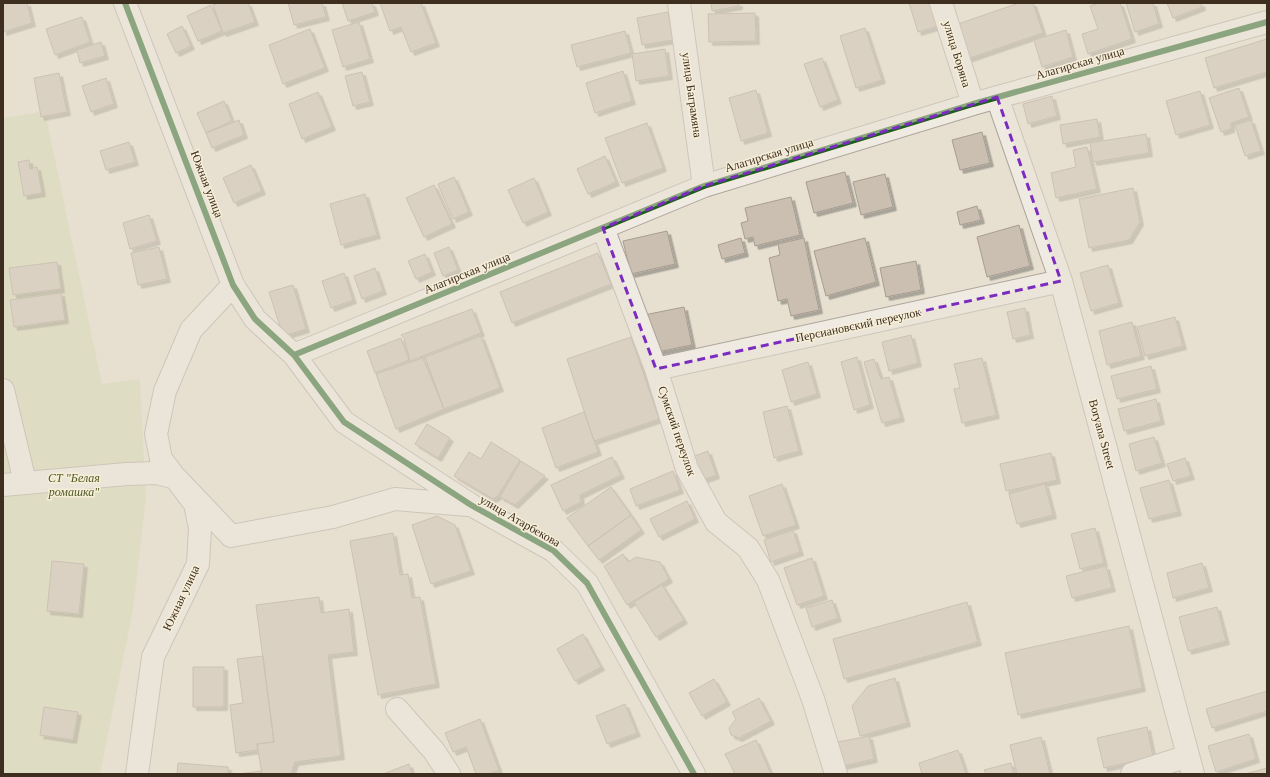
<svg xmlns="http://www.w3.org/2000/svg" width="1270" height="777" font-family="Georgia,serif">
	<style>
		.green { fill: #d6d7b3 }
		.building { fill: #cbbfb2; stroke: #a89c90; filter: url(#shadow) }
		.lines { fill: none; stroke-linecap: round; stroke-linejoin: round }
		.minor-casing { stroke: #ada599; stroke-width: 24 }
		.minor { stroke: #efebe3; stroke-width: 22 }
		.cycleway-casing { stroke: #f7eed8; stroke-width: 8 }
		.cycleway { stroke: #1b5e20; stroke-width: 6 }
		.marked { fill: none; stroke: #7b2cbf; stroke-width: 3; stroke-dasharray: 8 5; stroke-linejoin: round }
		.labels { text-anchor: middle; stroke-width: 3; stroke-linejoin: round; paint-order: stroke }
		.street-label { font-size: 12px; fill: #3d2e20; stroke: #f7eed8 }
		.park-label { font-size: 12px; font-style: italic; fill: #4d5a26; stroke: #f7eed8 }
	</style>
	<defs>
		<filter id="shadow"><feDropShadow dx="3.5" dy="3.5" stdDeviation="0" flood-color="#0004"/></filter>
	</defs>
	<rect width="100%" height="100%" fill="#e7e0d1"/>
	<path class="green" d="M45,111L102,384L140,379L146,498L133,611L100,774H3V118Z"/>
	<path class="building" d="M3,3H27L32,23L3,32Z
		M219,3H248L255,22L223,33L213,5Z
		M288,3H322L326,17L294,25Z
		M342,3H372L375,12L348,21Z
		M380,3H421L436,43L411,52L401,27L390,31Z
		M711,3H739V6L712,11Z
		M909,3H935L942,25L918,32Z
		M1019,3H1033L1043,33L967,59L955,25Z
		M1098,3H1120L1132,39L1088,54L1082,34L1098,29L1090,6Z
		M1126,3H1153L1159,24L1135,32Z
		M1167,3H1201L1202,7L1173,18Z
		M211,5L222,31L198,41L187,16Z
		M668,12L673,40L642,45L637,18Z
		M755,13L756,41L709,42L708,14Z
		M82,17L90,42L55,55L46,29Z
		M359,22L370,59L343,67L332,30Z
		M182,26L191,46L176,53L167,34Z
		M865,28L882,80L856,88L840,36Z
		M310,29L325,68L283,84L269,45Z
		M1066,30L1073,57L1042,67L1034,40Z
		M625,31L631,53L577,67L571,45Z
		M1267,39V72L1214,88L1205,58Z
		M101,42L105,56L80,63L77,50Z
		M665,49L669,76L636,81L632,54Z
		M822,58L838,100L820,107L804,64Z
		M623,71L632,101L595,113L586,83Z
		M362,72L370,102L353,106L345,76Z
		M59,73L67,112L41,117L34,78Z
		M106,78L114,104L91,112L82,86Z
		M1239,88L1249,117L1231,123V129L1221,132L1209,98Z
		M756,90L768,133L741,141L729,98Z
		M1200,91L1210,125L1176,135L1166,101Z
		M318,92L332,127L302,139L289,104Z
		M1052,96L1057,116L1028,124L1023,104Z
		M224,101L232,121L206,133L197,113Z
		M1097,119L1100,137L1063,144L1060,125Z
		M239,120L244,135L212,148L206,133Z
		M1251,120L1261,151L1245,156L1235,125Z
		M647,123L663,168L622,183L605,138Z
		M982,132L990,163L960,170L952,140Z
		M1146,134L1149,153L1093,162L1090,143Z
		M129,142L135,162L106,170L100,151Z
		M1087,147L1097,189L1056,198L1051,173L1076,167L1073,150Z
		M605,156L616,182L588,194L577,169Z
		M29,160L30,169L37,167L42,193L24,196L18,162Z
		M251,165L262,191L234,203L223,178Z
		M845,172L853,203L814,213L806,182Z
		M885,174L893,207L861,215L853,182Z
		M454,177L469,212L453,219L438,184Z
		M534,178L548,212L523,223L508,190Z
		M434,185L452,224L424,237L406,198Z
		M1133,188L1140,222L1129,240L1089,248L1079,199Z
		M365,194L377,235L341,245L330,204Z
		M791,197L800,235L755,246L753,237L745,239L741,223L748,221L745,208Z
		M977,206L981,220L960,225L957,212Z
		M149,215L157,241L130,249L123,223Z
		M1019,225L1030,266L987,277L977,237Z
		M667,231L675,264L631,274L623,241Z
		M741,238L745,253L722,259L718,245Z
		M804,238L819,310L791,316L787,299L778,301L769,258L780,255L778,244Z
		M865,238L876,282L826,296L814,251Z
		M159,247L167,279L138,285L131,253Z
		M449,247L458,270L443,276L434,253Z
		M598,253L611,284L512,323L500,292Z
		M425,254L432,272L416,279L408,261Z
		M916,261L921,290L886,297L880,268Z
		M57,262L61,289L13,295L9,268Z
		M1108,265L1119,303L1091,311L1080,273Z
		M375,268L383,291L362,299L354,276Z
		M344,273L353,300L331,308L322,281Z
		M293,285L306,329L283,336L269,292Z
		M61,293L65,320L14,327L10,300Z
		M684,307L692,345L652,353L644,315Z
		M1025,308L1030,335L1013,339L1007,312Z
		M472,309L481,333L410,361L404,338L401,335Z
		M1175,317L1183,346L1145,356L1137,327Z
		M1132,322L1141,356L1107,365L1099,331Z
		M911,335L918,363L889,371L882,342Z
		M481,336L500,388L444,409L425,357Z
		M631,337L659,419L594,441L567,359Z
		M401,338L409,360L375,373L367,351Z
		M857,357L870,405L854,410L841,362Z
		M423,358L444,409L396,429L376,374Z
		M982,358L996,415L962,423L954,389L960,388L954,364Z
		M874,359L881,379L889,377L901,418L882,423L864,362Z
		M808,362L817,394L791,402L782,370Z
		M1151,366L1157,389L1117,399L1111,376Z
		M1156,399L1161,421L1124,431L1118,409Z
		M787,406L799,451L774,458L763,412Z
		M584,412L598,452L556,468L542,428Z
		M427,424L450,438L438,458L415,444Z
		M1154,437L1162,463L1136,471L1129,444Z
		M491,442L520,460L498,496L493,499L454,476L469,452L481,459Z
		M708,451L716,475L700,481L692,457Z
		M1051,453L1057,480L1006,491L1000,464Z
		M612,457L621,475L580,495L581,502L563,511L551,485Z
		M1185,458L1191,476L1173,481L1167,464Z
		M521,461L545,476L515,505L500,497Z
		M673,471L680,490L636,506L630,489Z
		M1169,480L1178,512L1149,519L1140,488Z
		M782,484L796,525L763,536L749,496Z
		M1045,484L1053,515L1017,524L1009,494Z
		M611,487L631,515L588,546L567,518Z
		M687,501L695,519L659,537L650,519Z
		M631,515L641,530L599,560L588,546Z
		M437,516L455,525L471,571L431,584L412,525Z
		M1095,528L1104,563L1080,569L1071,534Z
		M793,530L800,552L771,562L764,540Z
		M393,533L400,575L408,574L412,598L420,597L436,684L378,695L350,541Z
		M623,554L628,562L636,557L660,562L669,579L627,605L604,566Z
		M812,558L824,596L797,605L784,568Z
		M52,561L84,564L79,614L47,611Z
		M1202,563L1209,588L1173,598L1167,573Z
		M1106,566L1112,588L1072,598L1066,576Z
		M662,585L684,620L656,637L634,602Z
		M319,597L321,613L349,609L354,652L328,655L341,756L295,762L291,774H262L257,744L274,742L256,605Z
		M832,600L838,618L812,627L806,608Z
		M967,602L978,642L844,679L833,639Z
		M1217,607L1226,641L1188,651L1179,617Z
		M1129,626L1142,688L1018,715L1005,653Z
		M583,634L601,667L575,681L557,649Z
		M263,656L274,742L257,744L258,750L236,753L230,705L243,703L237,659Z
		M193,667H224V707H193Z
		M895,678L907,723L860,736L852,706L868,686Z
		M714,679L727,702L702,716L689,693Z
		M1267,691V711L1212,728L1206,709Z
		M759,698L771,721L739,738L731,735L729,728L736,719L732,712Z
		M625,704L637,733L607,744L596,716Z
		M44,707L78,712L73,740L40,735Z
		M480,719L499,770L488,774H476L466,747L453,752L445,733Z
		M1147,727L1153,757L1104,768L1097,738Z
		M1249,734L1256,759L1216,772L1208,746Z
		M869,736L874,759L842,766L838,742Z
		M1041,737L1050,774H1017L1010,745Z
		M756,740L771,774H735L725,754Z
		M958,750L966,774H922L919,763Z
		M178,763L228,767V774H177Z
		M1011,763L1014,774H986L984,770Z
		M409,764L412,774H383Z
		M1267,768V774H1245Z
		M261,771V774H238Z"/>
	<g class="lines">
		<defs>
			<path id="minor" d="M125,3L233,285L255,319L294,355L344,422L471,505L554,551L587,583L694,774
				M679,3L704,186
				M941,3L973,104
				M997,97L1061,281L1193,774
				M603,228L656,369L687,469L716,522L748,548L768,580L813,699L836,774
				M294,355L704,186L973,104L1267,22
				M656,369L1061,281
				M3,390L25,482
				M3,485L127,474L157,473L176,478L231,536L333,517L395,499L468,505
				M397,709L434,751L449,774
				M137,774L153,657L198,564L200,528L195,504L161,459L156,434L165,391L191,330L233,285
				M1132,774L1188,756"/>
		</defs>
		<use href="#minor" class="minor-casing"/>
		<use href="#minor" class="minor"/>
		<defs>
			<path id="cycleway" d="M125,3L233,285L255,319L294,355L344,422L471,505L554,551L587,583L694,774
				M294,355L704,186L973,104L1267,22"/>
		</defs>
		<use href="#cycleway" class="cycleway-casing"/>
		<use href="#cycleway" class="cycleway"/>
	</g>
	<path d="M0 0H1270V777H0ZM997,97L1061,281L656,369L603,228L704,186Z" fill="#e7e0d1" fill-opacity=".55" fill-rule="evenodd"/>
	<path class="marked" d="M997,97L1061,281L656,369L603,228L704,186Z"/>
	<g class="labels">
		<g class="street-label">
			<text transform="translate(957 54) rotate(73)" y="4">улица Боряна</text>
			<text transform="translate(1080 63) rotate(-16)" y="4">Алагирская улица</text>
			<text transform="translate(692 95) rotate(82)" y="4">улица Баграмяна</text>
			<text transform="translate(769 155) rotate(-17)" y="4">Алагирская улица</text>
			<text transform="translate(207 184) rotate(69)" y="4">Южная улица</text>
			<text transform="translate(467 273) rotate(-22)" y="4">Алагирская улица</text>
			<text transform="translate(858 325) rotate(-12)" y="4">Персиановский переулок</text>
			<text transform="translate(677 431) rotate(71)" y="4">Сумский переулок</text>
			<text transform="translate(1102 434) rotate(75)" y="4">Boryana Street</text>
			<text transform="translate(520 521) rotate(30)" y="4">улица Атарбекова</text>
			<text transform="translate(181 598) rotate(-65)" y="4">Южная улица</text>
		</g>
		<g class="park-label">
			<text x="74" y="482">СТ "Белая<tspan x="74" dy="14">ромашка"</tspan></text>
		</g>
	</g>
	<rect width="1270" height="777" fill="none" stroke="#3d2e20" stroke-width="8"/>
</svg>
